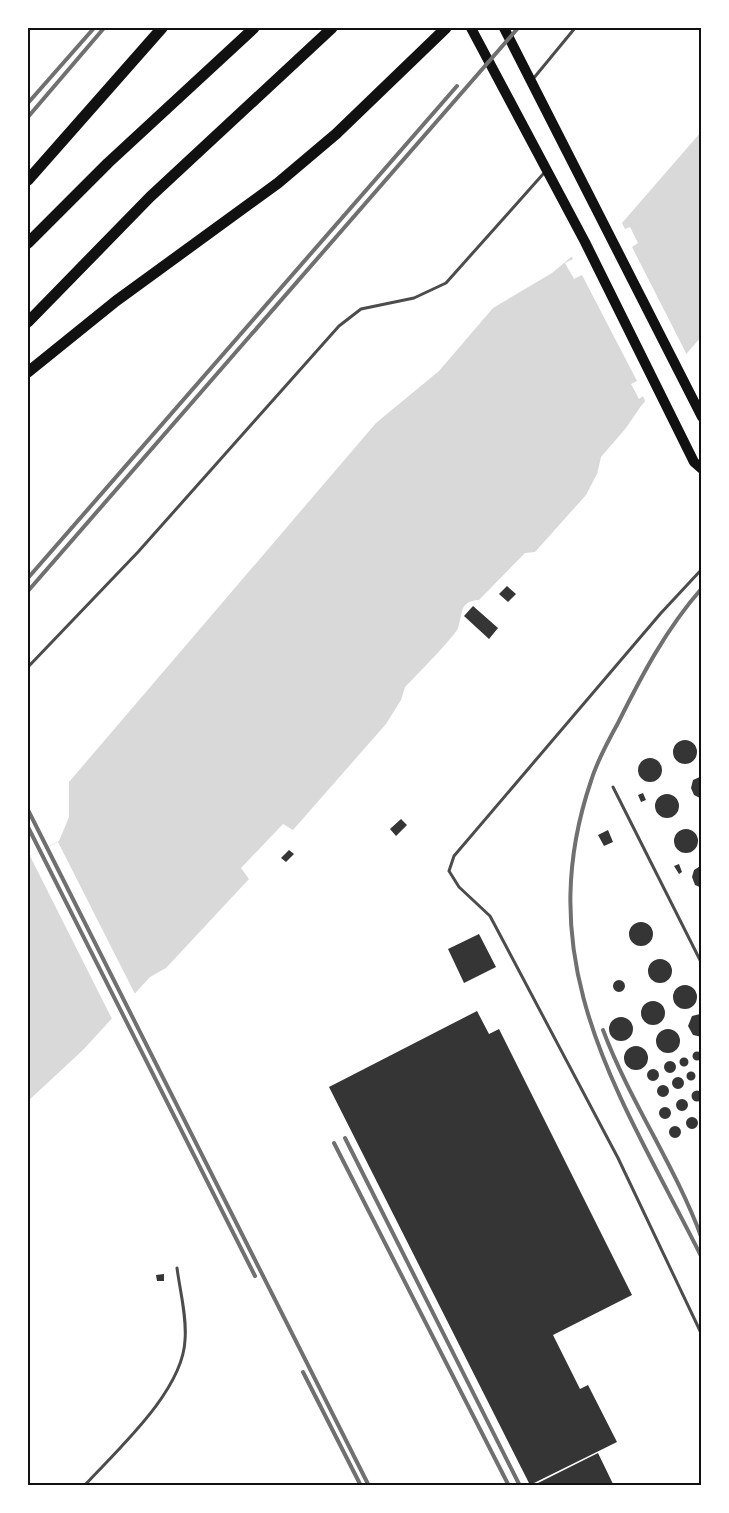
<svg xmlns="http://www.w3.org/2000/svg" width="729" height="1513" font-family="Inter,sans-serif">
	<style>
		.water { fill: #d9d9d9; fill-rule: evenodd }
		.pier { fill: #fff; fill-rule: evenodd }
		.building { fill: #353535 }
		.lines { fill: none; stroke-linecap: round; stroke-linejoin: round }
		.service { stroke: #4c4c4c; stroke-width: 3 }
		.primary { stroke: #111; stroke-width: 10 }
		.motorway { stroke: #111; stroke-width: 11 }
		.rail { stroke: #707070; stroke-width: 4 }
		.neatline { fill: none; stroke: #111; stroke-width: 2 }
	</style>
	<rect width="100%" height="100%" fill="#fff"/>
	<path class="water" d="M701,132V337L641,406L626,428L601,457L597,474L586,495L535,552L525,553L479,600C459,601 463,613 458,628C455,636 414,678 405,687L401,700L386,724L293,830L283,824L241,868L249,879L166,968L150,977L83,1050L28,1101V857L59,841L69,817V782L376,423L439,371L493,308L552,273L576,253L622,223ZM85,923L99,927L103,940L95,950H82L74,938L81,925Z"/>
	<path class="pier" d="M622,223L625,229L630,227L638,243L632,247L688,357L646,403L643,396L639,399L631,384L637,381L582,275L574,279L565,263L573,259L570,254L574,251Z
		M58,842L136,996L113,1021L30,856ZM86,926H94L100,932L99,943L94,948L83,947L78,942L79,930Z"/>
	<path class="building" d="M507,586L516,594L508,602L499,594Z
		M473,606L498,628L489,639L464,616Z
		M673 752a12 12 0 1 1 24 0a12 12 0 1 1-24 0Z
		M638 770a12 12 0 1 1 24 0a12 12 0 1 1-24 0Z
		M702,776V799L694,795L691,788L693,780Z
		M643,793L646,800L641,802L638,795Z
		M655 806a12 12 0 1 1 24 0a12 12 0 1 1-24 0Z
		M401,819L407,825L396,836L390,829Z
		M674 841a12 12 0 1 1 24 0a12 12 0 1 1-24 0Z
		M608,830L613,842L604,846L598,835Z
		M289,850L294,854L286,862L281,858Z
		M679,864L682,872L679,874L674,866Z
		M702,865V888L695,885L692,877L694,870Z
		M629 934a12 12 0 1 1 24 0a12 12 0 1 1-24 0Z
		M479,934L496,967L464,983L448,949Z
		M648 971a12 12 0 1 1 24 0a12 12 0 1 1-24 0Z
		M613 986a6 6 0 1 1 12 0a6 6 0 1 1-12 0Z
		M673 997a12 12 0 1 1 24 0a12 12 0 1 1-24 0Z
		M641 1013a12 12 0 1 1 24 0a12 12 0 1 1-24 0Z
		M477,1011L489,1034L499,1029L632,1295L553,1335L580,1389L588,1385L617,1442L530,1485L329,1087Z
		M700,1014H702V1037L693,1035L688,1026L692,1016Z
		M609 1029a12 12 0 1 1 24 0a12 12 0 1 1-24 0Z
		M656 1041a12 12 0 1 1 24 0a12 12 0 1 1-24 0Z
		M624 1058a12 12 0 1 1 24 0a12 12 0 1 1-24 0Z
		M692.5 1056a4.5 4.5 0 1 1 9 0a4.5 4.5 0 1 1-9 0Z
		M679.5 1062a4.5 4.5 0 1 1 9 0a4.5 4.5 0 1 1-9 0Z
		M664 1067a6 6 0 1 1 12 0a6 6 0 1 1-12 0Z
		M647 1075a6 6 0 1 1 12 0a6 6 0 1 1-12 0Z
		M686.5 1076a4.5 4.5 0 1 1 9 0a4.5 4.5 0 1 1-9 0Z
		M672 1083a6 6 0 1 1 12 0a6 6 0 1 1-12 0Z
		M657 1091a6 6 0 1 1 12 0a6 6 0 1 1-12 0Z
		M691.5 1096a5.5 5.5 0 1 1 11 0a5.5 5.5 0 1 1-11 0Z
		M676 1105a6 6 0 1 1 12 0a6 6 0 1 1-12 0Z
		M659 1113a6 6 0 1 1 12 0a6 6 0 1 1-12 0Z
		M686 1123a6 6 0 1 1 12 0a6 6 0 1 1-12 0Z
		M669 1132a6 6 0 1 1 12 0a6 6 0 1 1-12 0Z
		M164,1274V1281H157L156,1275Z
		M598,1453L614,1486H532Z"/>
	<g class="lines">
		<path class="service" d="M533,79L575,28
			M702,569L661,613L454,856L449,871L459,887L490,916L618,1158L702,1335
			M28,667L138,552L339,326L361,309L414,298L446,283L544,173
			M613,787L702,964
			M84,1486C117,1450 183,1391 185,1340C187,1317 180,1291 177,1268"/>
		<path class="primary" d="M471,28L585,242L694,462L702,469
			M504,28L702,417"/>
		<path class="motorway" d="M28,180L162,28
			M28,243L108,163L254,28
			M28,322L150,197L332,28
			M28,372L116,301L278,183L336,134L446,28"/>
		<path class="rail" d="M28,103L94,28
			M28,117L104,28
			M28,578L457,86
			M702,588C666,629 642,675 618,723C608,741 597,761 591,781C528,967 622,1098 702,1258
			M28,591L518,28
			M28,810L369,1486
			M28,827L255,1276
			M603,1030C630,1102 676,1167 702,1239
			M345,1138L520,1486
			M334,1143L509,1486
			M303,1372L361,1486"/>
	</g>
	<rect width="729" height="1513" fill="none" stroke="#ffffff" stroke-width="58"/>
	<rect x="29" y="29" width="671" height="1455" class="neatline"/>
</svg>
